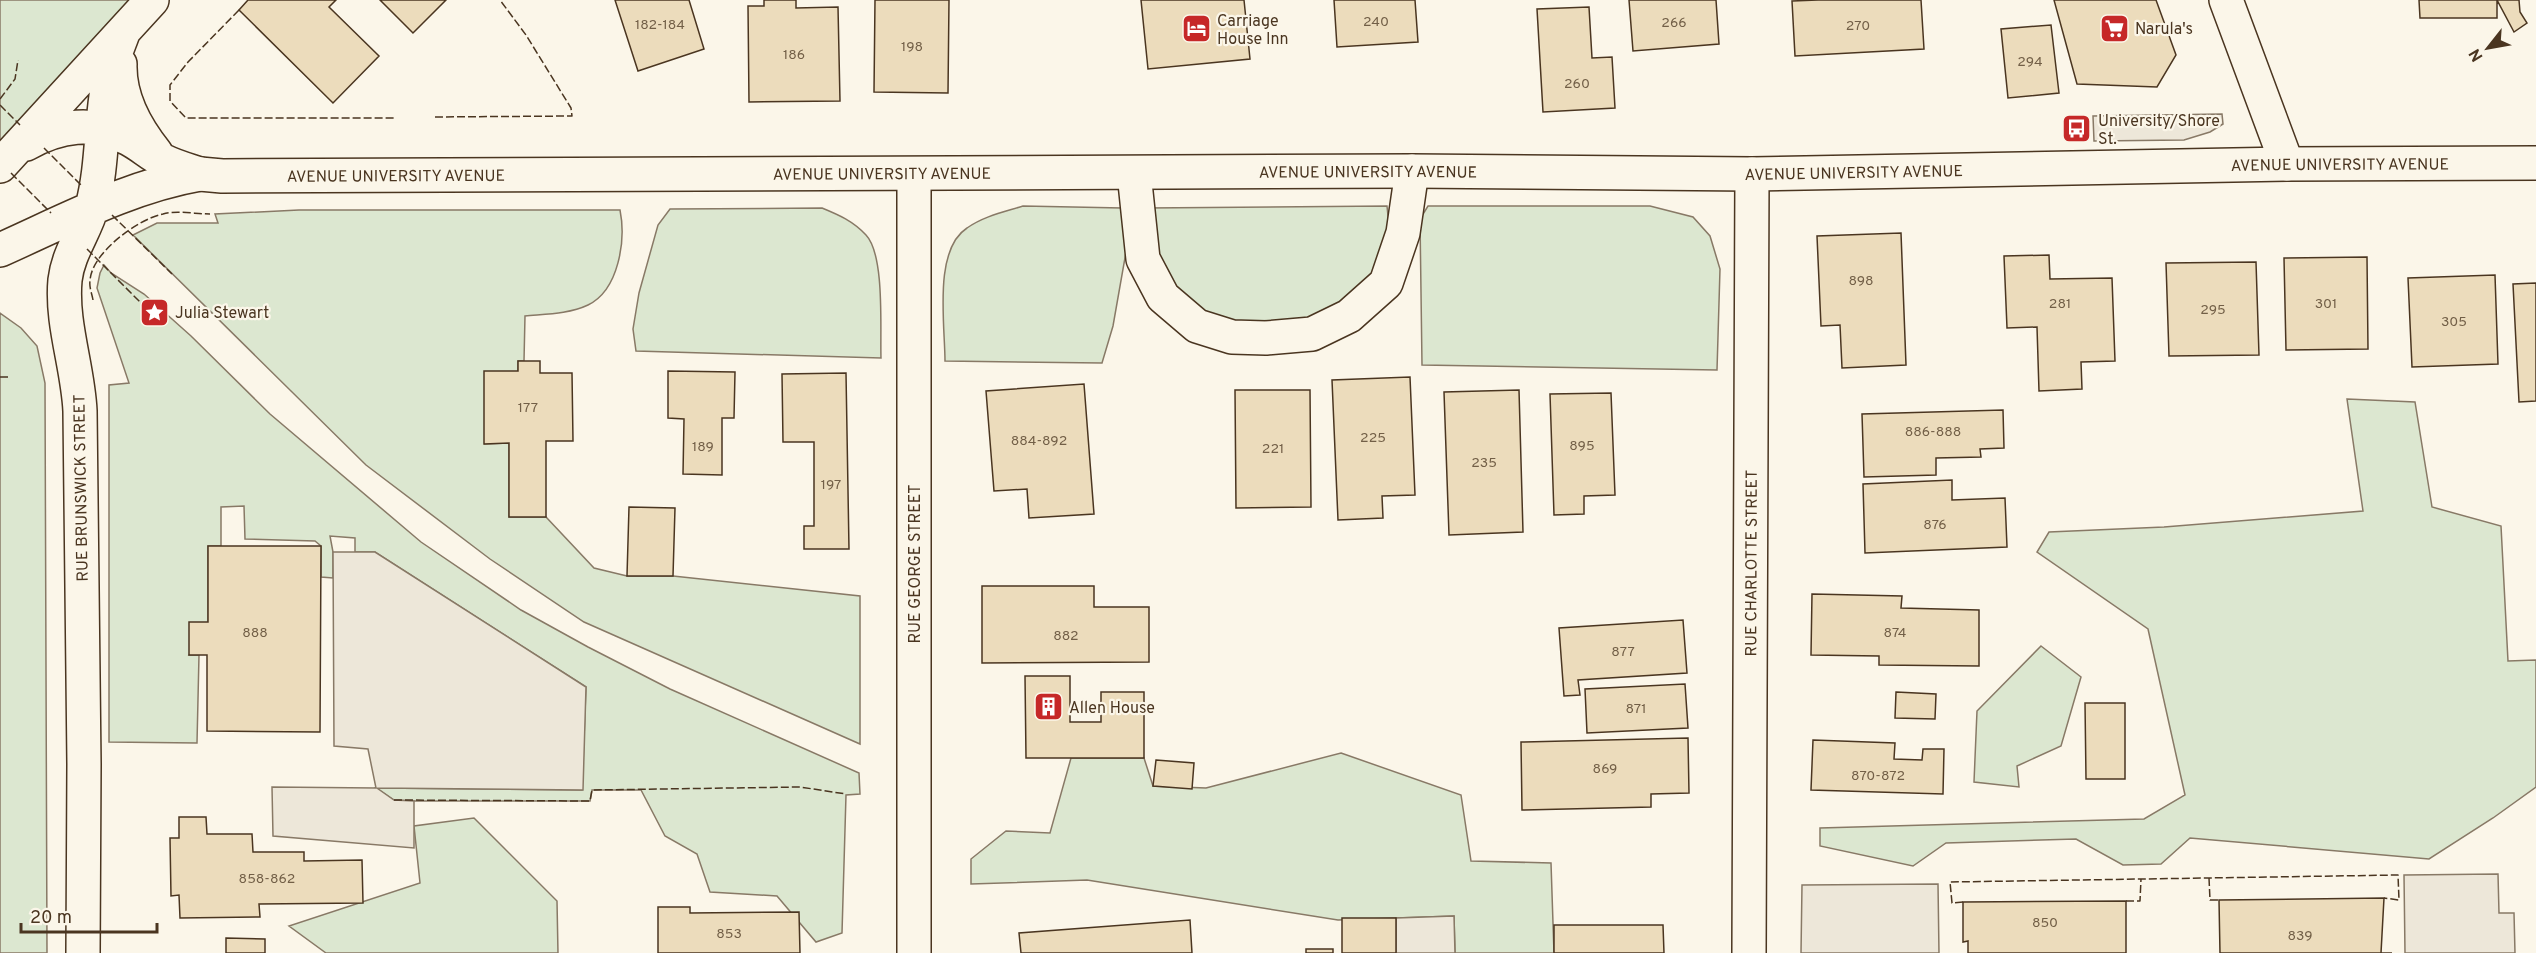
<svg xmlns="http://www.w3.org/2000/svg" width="2536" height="953" font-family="Overpass,sans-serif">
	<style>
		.green { fill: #dce7d0; stroke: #887966; stroke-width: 1.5 }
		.parking { fill: #ede7d9; stroke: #887966; stroke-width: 1.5 }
		.building { fill: #ecdcbc; stroke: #4a3520; stroke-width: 1.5 }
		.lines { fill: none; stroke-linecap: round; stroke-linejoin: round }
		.minor-casing { stroke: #4a3520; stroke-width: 36 }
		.major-casing { stroke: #4a3520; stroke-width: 36 }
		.minor { stroke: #fbf6e9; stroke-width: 33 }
		.major { stroke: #fbf6e9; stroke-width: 33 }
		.fence { stroke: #4a3520; stroke-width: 1.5; stroke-dasharray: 8 3; stroke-linecap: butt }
		.labels { text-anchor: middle; stroke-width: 4.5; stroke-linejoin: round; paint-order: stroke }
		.number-label { font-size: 14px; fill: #725f47 }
		.poi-label { font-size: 16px; fill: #4a3520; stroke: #fbf6e9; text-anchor: start }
		.street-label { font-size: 16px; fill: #4a3520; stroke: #fbf6e9 }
	</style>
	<rect width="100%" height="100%" fill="#fbf6e9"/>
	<path class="green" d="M0,0H152L0,166Z
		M1023,206L1122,208L1126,252L1113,326L1102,363L945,361C945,325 933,250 967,228C984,216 1004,212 1023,206Z
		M1387,206L1390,236L1379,264L1360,294L1318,321L1252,324L1212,316L1175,290L1155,254L1146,208Z
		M1428,206H1650L1693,217L1710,236L1720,269L1717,370L1422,365L1420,219Z
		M822,208C839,215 853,221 866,235C885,255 880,329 881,358L636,351L633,329L639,293L658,225L670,209Z
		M299,210H620C626,240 619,290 588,305C569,314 546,314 525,316L524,361H518V371L485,444L509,443V517H546L594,568L627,576H673L860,596V744L584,622L490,559L366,465L133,235L157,223H218L215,214Z
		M104,265L111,273L144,294L191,336L270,414L421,542L521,610L588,647L670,689L859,773L860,794L846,795L842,933L816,942L777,896L710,892L697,854L665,836L641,790H592L590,801H414L394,800L376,788L582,790L586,687L375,552H355V538L330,536L333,552V578L321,577V546L315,541L245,539L244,506L221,507V546H208V622L189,655H199L197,743L109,742V385L129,383L97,288L100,273Z
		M0,313L21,328L37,346L45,383L47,953H0Z
		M2347,399L2415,402L2432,507L2501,526L2508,661L2536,660V787L2493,818L2429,859L2190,838L2161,864L2123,865L2076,839L1946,843L1913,866L1820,846V828L2144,819L2185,795L2148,629L2037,552L2049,532L2164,527L2363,511Z
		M2041,646L2081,677L2061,746L2017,766L2019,787L1974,782L1977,711Z
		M1341,753L1461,795L1471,861L1551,863L1554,953H1455L1454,916L1338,920L1087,880L971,884V859L1006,831L1050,833L1071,758H1144L1153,786L1206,788Z
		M474,818L557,901L558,953H326L289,926L420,883L414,826Z"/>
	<path class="parking" d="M2222,114L2223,124L2210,132L2184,140L2094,141L2093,116Z
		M333,552H375L586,687L583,790L377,788L394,800L414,801V848L273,836L272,787L376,788L368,749L334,746Z
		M2498,874L2499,913H2514L2515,953H2405L2404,875Z
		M1938,884L1939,953H1801L1802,885Z
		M1454,916L1455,953H1396V918Z"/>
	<path class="building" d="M248,0H336L329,7L379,56L333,103L239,10Z
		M380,0H446L413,33Z
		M615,0H689L704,49L638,71Z
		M764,0H796V8L838,7L840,101L749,102L748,6H764Z
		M875,0H949L948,93L874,92Z
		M1141,0H1244L1250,59L1148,69Z
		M1334,0H1415L1418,42L1337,47Z
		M1629,0H1716L1719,44L1633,51Z
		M1818,0H1921L1924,49L1795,56L1792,1Z
		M2054,0H2156L2176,55L2157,87L2077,84Z
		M2419,0H2497V18H2420Z
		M2497,0H2519L2520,12L2527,23L2514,32Z
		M1589,7L1592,58L1612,57L1615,108L1543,112L1537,9Z
		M2051,25L2059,93L2008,98L2001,29Z
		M1901,233L1906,365L1842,368L1840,325L1821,326L1817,236Z
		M2049,255L2050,279L2112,278L2115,361L2081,362L2082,389L2039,391L2037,327L2007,328L2004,256Z
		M2367,257L2368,349L2286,350L2284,258Z
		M2256,262L2259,355L2169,356L2166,263Z
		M2495,275L2498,364L2412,367L2408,278Z
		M2536,283V401L2519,402L2513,284Z
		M518,361H540V373H572L573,441H546V517H509V443L484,444V371H518Z
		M668,371L735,372L734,418H722V475L683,474L684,419L668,418Z
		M846,373L849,549H804V526H814V442H783L782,374Z
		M1410,377L1415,495L1382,496L1383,518L1338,520L1332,380Z
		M1084,384L1094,514L1029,518L1027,489L994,491L986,391Z
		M1235,390H1310L1311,507L1236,508Z
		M1519,390L1523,532L1449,535L1444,392Z
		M1611,393L1615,495L1584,496V514L1554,515L1550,394Z
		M2003,410L2004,448L1980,449L1981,457L1936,458V475L1864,477L1862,414Z
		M1952,480V500L2005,498L2007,547L1865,553L1863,484Z
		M629,507L675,508L673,576H627Z
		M208,546H321L320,732L207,731V655H189V622H208Z
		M982,586H1094V607H1149V662L982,663Z
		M1812,594L1902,596L1901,608L1979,610V666L1879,665V656L1811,655Z
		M1683,620L1687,673L1578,680L1580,695L1564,696L1559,628Z
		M1025,676H1070V722H1101V692H1144V758H1026Z
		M1685,684L1688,728L1587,733L1585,689Z
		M1896,692L1936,694L1935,719L1895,718Z
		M2085,703H2125V779H2086Z
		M1688,738L1689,793L1651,794V807L1522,810L1521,742Z
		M1813,740L1895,743L1894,759L1922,760L1923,749H1944L1943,794L1811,790Z
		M1156,760L1194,763L1192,789L1153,786Z
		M179,817H206L207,834H252L253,852H304V861L362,860L363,903L259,904L260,917L180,918L179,895L171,896L170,838H179Z
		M2384,898L2381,953H2392H2220L2219,900Z
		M2126,901V953H1968V941L1963,942V902Z
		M658,907H690V913L799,912L800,953H658Z
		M1342,918H1396V953H1342Z
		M1190,920L1192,953H1021L1019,933Z
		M1554,925H1663L1664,953H1554Z
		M226,938L265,939V953H226Z
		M1306,949H1333V953H1306Z"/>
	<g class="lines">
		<defs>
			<g id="minor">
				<path d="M2226,0L2287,164"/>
				<path d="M1134,173L1143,259L1163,297L1197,326L1232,337L1266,338L1312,334L1349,316L1386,283L1403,233L1412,171"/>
				<path id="s1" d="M200,174L222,176L1412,171L1752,174L2287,164L2536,163"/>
				<path d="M914,953V174"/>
				<path id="s2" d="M1749,953L1752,174"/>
			</g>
			<path id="major" d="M120,64C119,98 135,127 156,153
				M26,144C60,125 93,120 129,139C141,145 152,156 164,161C176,167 188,170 200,174
				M0,166L152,0
				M0,250C65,221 130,186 200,174
				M83,953L84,764L80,411C78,367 61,324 65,280C68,253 85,232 92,207C104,162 100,113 111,67C114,56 119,44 123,33"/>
		</defs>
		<use href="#minor" class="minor-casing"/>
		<use href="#major" class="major-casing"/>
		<use href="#minor" class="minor"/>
		<use href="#major" class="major"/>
		<path class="fence" d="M239,10L188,62L170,85V101L186,118H395
			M0,99L15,79L18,60
			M0,105L20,125
			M435,117L572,116L571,108L526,35L500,0
			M44,148L82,186
			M11,173L51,213
			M112,215L172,274
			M87,249L140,302
			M93,300C92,294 89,287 90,281C91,253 138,219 163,214C177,210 195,214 210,214
			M0,377H8
			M394,800L590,801L592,790L800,787L846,794
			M2209,878L2210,900H2219
			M2126,901H2140L2141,879
			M1963,902L1952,903L1950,882L2398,875L2399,900L2384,898"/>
	</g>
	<defs>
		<symbol id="supermarket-square" viewBox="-11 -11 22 22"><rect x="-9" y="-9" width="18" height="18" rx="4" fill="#c62828" stroke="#fbf6e9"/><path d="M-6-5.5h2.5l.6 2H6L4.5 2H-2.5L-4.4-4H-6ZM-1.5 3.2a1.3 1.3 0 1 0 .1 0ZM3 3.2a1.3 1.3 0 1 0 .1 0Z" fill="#fff"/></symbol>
		<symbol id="hotel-square" viewBox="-11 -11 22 22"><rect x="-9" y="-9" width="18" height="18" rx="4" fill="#c62828" stroke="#fbf6e9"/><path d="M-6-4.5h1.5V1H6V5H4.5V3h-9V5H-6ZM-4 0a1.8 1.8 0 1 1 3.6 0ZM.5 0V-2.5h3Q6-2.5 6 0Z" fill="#fff"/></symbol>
		<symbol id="bus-square" viewBox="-11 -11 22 22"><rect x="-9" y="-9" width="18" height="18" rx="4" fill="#c62828" stroke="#fbf6e9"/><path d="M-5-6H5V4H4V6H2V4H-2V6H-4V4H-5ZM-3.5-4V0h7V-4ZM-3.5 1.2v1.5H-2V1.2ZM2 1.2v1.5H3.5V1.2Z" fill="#fff"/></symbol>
		<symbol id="sight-square" viewBox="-11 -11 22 22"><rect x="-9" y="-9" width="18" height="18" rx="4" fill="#c62828" stroke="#fbf6e9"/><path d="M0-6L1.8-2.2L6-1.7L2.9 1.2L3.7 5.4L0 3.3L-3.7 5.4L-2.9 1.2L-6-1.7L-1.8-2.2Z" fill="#fff"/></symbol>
		<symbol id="building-square" viewBox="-11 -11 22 22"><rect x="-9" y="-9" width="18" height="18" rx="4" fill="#c62828" stroke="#fbf6e9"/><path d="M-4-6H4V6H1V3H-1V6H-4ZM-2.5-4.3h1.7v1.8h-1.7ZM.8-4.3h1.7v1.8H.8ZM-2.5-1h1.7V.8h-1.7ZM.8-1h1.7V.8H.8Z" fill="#fff"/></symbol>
	</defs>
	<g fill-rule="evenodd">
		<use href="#supermarket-square" x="2098" y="12" width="33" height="33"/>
		<use href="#hotel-square" x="1180" y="12" width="33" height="33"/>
		<use href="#bus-square" x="2060" y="112" width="33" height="33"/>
		<use href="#sight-square" x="138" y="296" width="33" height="33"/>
		<use href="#building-square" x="1032" y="690" width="33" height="33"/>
	</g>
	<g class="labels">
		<g class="number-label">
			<text x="1376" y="26">240</text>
			<text x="1674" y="27">266</text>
			<text x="660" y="29">182-184</text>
			<text x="1858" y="30">270</text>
			<text x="912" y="51">198</text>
			<text x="794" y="59">186</text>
			<text x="2030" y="66">294</text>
			<text x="1577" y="88">260</text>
			<text x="1861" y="285">898</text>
			<text x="2060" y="308">281</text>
			<text x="2326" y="308">301</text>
			<text x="2213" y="314">295</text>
			<text x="2454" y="326">305</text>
			<text x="528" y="412">177</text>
			<text x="1933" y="436">886-888</text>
			<text x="1373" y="442">225</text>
			<text x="1039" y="445">884-892</text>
			<text x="1582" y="450">895</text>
			<text x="703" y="451">189</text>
			<text x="1273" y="453">221</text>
			<text x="1484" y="467">235</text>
			<text x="831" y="489">197</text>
			<text x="1935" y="529">876</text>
			<text x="255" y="637">888</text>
			<text x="1895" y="637">874</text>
			<text x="1066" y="640">882</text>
			<text x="1623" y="656">877</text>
			<text x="1636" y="713">871</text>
			<text x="1605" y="773">869</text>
			<text x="1878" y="780">870-872</text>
			<text x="267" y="883">858-862</text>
			<text x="2045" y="927">850</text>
			<text x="729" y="938">853</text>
			<text x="2300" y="940">839</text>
		</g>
		<g class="poi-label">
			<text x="1217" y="26">Carriage<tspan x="1217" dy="18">House Inn</tspan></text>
			<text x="2135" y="34">Narula's</text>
			<text x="2098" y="126">University/Shore<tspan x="2098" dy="18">St.</tspan></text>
			<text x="175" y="318">Julia Stewart</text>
			<text x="1069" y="713">Allen House</text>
		</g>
		<g class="street-label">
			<text dy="6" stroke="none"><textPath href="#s1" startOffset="2140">AVENUE UNIVERSITY AVENUE</textPath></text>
			<text dy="6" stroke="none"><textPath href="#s1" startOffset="1654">AVENUE UNIVERSITY AVENUE</textPath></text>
			<text dy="6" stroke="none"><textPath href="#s1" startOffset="1168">AVENUE UNIVERSITY AVENUE</textPath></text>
			<text dy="6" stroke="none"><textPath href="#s1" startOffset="682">AVENUE UNIVERSITY AVENUE</textPath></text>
			<text dy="6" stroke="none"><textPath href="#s1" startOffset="196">AVENUE UNIVERSITY AVENUE</textPath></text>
			<text transform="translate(80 488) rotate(-91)" y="6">RUE BRUNSWICK STREET</text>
			<text dy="6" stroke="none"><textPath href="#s2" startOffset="390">RUE CHARLOTTE STREET</textPath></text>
			<text transform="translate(914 564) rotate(-90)" y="6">RUE GEORGE STREET</text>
		</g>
	</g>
	<g transform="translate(2488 48) rotate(239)" stroke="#fbf6e9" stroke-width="4.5" paint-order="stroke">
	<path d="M0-4.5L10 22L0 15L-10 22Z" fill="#4a3520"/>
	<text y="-9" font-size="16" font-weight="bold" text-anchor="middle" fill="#4a3520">N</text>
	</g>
	<path d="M21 923v9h136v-9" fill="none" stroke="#4a3520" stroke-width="3"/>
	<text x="30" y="923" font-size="18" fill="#4a3520" stroke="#fbf6e9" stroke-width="4.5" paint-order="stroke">20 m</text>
</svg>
